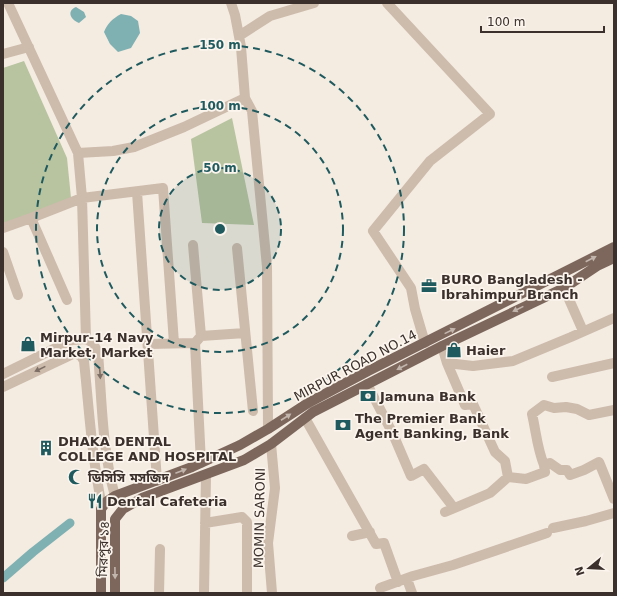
<svg xmlns="http://www.w3.org/2000/svg" width="617" height="596" font-family="'DejaVu Sans','Noto Sans Bengali',sans-serif">
	<style>
		.green { fill: #b8c4a0 }
		.water { fill: #7fb0b2 }
		.lines { fill: none; stroke-linecap: round; stroke-linejoin: round }
		.canal { stroke: #7fb0b2; stroke-width: 9 }
		.minor { stroke: #cdbbac; stroke-width: 10 }
		.major { stroke: #7d675c; stroke-width: 10 }
		.oneway { fill: #c2b5ac }
		.oneway2 { fill: #7d6f65 }
		.ring { fill: none; stroke: #1f5a5e; stroke-width: 2; stroke-dasharray: 7 5 }
		.labels { text-anchor: middle; stroke-width: 3.5; stroke-linejoin: round; paint-order: stroke }
		.poi-label { font-size: 13px; font-weight: bold; fill: #3b302b; stroke: #fbf5ee; text-anchor: start }
		.street-label { font-size: 13px; fill: #3b302b; stroke: #fbf5ee }
		.centre { fill: #1f5a5e; stroke: #fbf5ee; stroke-width: 2 }
		.ring-label { font-size: 12px; text-anchor: middle; font-weight: bold; fill: #1f5a5e; stroke: #fbf5ee; stroke-width: 3.5; stroke-linejoin: round; paint-order: stroke }
	</style>
	<rect width="100%" height="100%" fill="#f4ebe1"/>
	<path class="green" d="M24,61L67,158L71,198L3,225V68Z
		M232,118L254,225L202,223L191,139Z"/>
	<path class="water" d="M76,7L84,12L86,17L79,23C71,20 66,11 76,7Z
		M121,14L131,16L138,21L140,33L131,48L118,52L110,44L104,32C108,23 112,19 121,14Z"/>
	<g class="lines">
		<path class="canal" d="M3,578L33,552L70,523"/>
		<path class="minor" d="M8,3L78,153L82,198L86,339
			M231,3L235,15L241,47L245,98L252,111L267,267L268,429
			M387,3L490,114L430,161L373,231L411,288L415,309L425,343
			M239,36L270,16L314,3
			M3,54L29,47
			M78,153L113,151L134,147L184,127L245,98
			M137,192L157,481
			M3,228L31,218L67,300L31,218L82,198L163,188L174,343
			M193,245L201,336
			M237,248L253,411
			M3,252L18,295L3,253
			M564,288L583,331
			M148,344L195,343
			M442,346L447,363L473,366L513,361L571,337L614,318
			M447,363L465,405L473,404L495,452L505,461L508,477
			M3,374L72,340L86,339L93,343L98,353C102,401 102,450 115,496
			M552,377L614,363
			M367,384L393,434L411,476L424,469L454,508
			M3,387L75,353L81,356L84,361C89,409 92,459 102,506
			M614,410L589,415L577,409L566,407L554,408L544,405L532,414C536,431 537,448 544,465L550,463L560,470H567L570,475L584,470L599,462L614,499
			M305,418L376,544L384,543L398,582
			M271,444L275,488L268,543L272,593
			M201,463L195,343L201,336L245,333
			M445,512L490,493L508,477L526,479L545,472L544,465
			M205,523L242,517L247,522V593
			M553,528L586,521L614,513
			M352,536L370,532
			M407,579L412,593
			M380,588L413,576L453,565L547,533
			M159,593L160,549
			M204,593L206,475"/>
		<path class="major" d="M101,593V509L106,502L115,496L192,467L240,445L268,429L308,403L368,371L614,247
			M115,593V519L123,509L142,498L244,460L271,444L313,412L442,346L564,288L597,266L614,258"/>
	</g>
	<defs><path id="oneway-solid" d="M-6-.8H1V-3.2L6.5 0L1 3.2V.8H-6Z"/></defs>
	<g class="oneway">
		<use href="#oneway-solid" transform="translate(591 259) rotate(-27)"/>
		<use href="#oneway-solid" transform="translate(518 309) rotate(154)"/>
		<use href="#oneway-solid" transform="translate(450 331) rotate(-26)"/>
		<use href="#oneway-solid" transform="translate(402 367) rotate(153)"/>
		<use href="#oneway-solid" transform="translate(286 417) rotate(-33)"/>
		<use href="#oneway-solid" transform="translate(181 471) rotate(-21)"/>
		<use href="#oneway-solid" transform="translate(115 573) rotate(89)"/>
	</g>
	<g class="oneway2">
		<use href="#oneway-solid" transform="translate(40 369) rotate(154)"/>
		<use href="#oneway-solid" transform="translate(100 373) rotate(86)"/>
	</g>
	<circle cx="220" cy="229" r="61" fill="#1f5a5e" fill-opacity=".12"/>
	<g class="ring">
		<circle cx="220" cy="229" r="61"/>
		<circle cx="220" cy="229" r="123"/>
		<circle cx="220" cy="229" r="184"/>
	</g>
	<defs>
		<symbol id="office-bare" viewBox="-9 -9 18 18"><path d="M-6-3h4V-5.5h4V-3h4V5H-6ZM-1-4.5V-3h2v-1.5ZM-6 0V1H6V0Z" fill="#1f5a5e" stroke="#fbf5ee" stroke-width="2.5" paint-order="stroke"/></symbol>
		<symbol id="shop-bare" viewBox="-9 -9 18 18"><path d="M-5-2.5h2.3a2.7 3.5 0 0 1 5.4 0H5L5.5 6h-11ZM-1.5-2.5h3a1.5 2.3 0 0 0-3 0Z" fill="#1f5a5e" stroke="#fbf5ee" stroke-width="2.5" paint-order="stroke"/></symbol>
		<symbol id="bank-bare" viewBox="-9 -9 18 18"><path d="M-6-4H6V4H-6ZM0-2.3a2.3 2.3 0 1 0 0 4.6a2.3 2.3 0 1 0 0-4.6Z" fill="#1f5a5e" stroke="#fbf5ee" stroke-width="2.5" paint-order="stroke"/></symbol>
		<symbol id="building-bare" viewBox="-9 -9 18 18"><path d="M-4-6H4V6H1V3H-1V6H-4ZM-2.5-4.3h1.7v1.8h-1.7ZM.8-4.3h1.7v1.8H.8ZM-2.5-1h1.7V.8h-1.7ZM.8-1h1.7V.8H.8Z" fill="#1f5a5e" stroke="#fbf5ee" stroke-width="2.5" paint-order="stroke"/></symbol>
		<symbol id="mosque-bare" viewBox="-9 -9 18 18"><path d="M3.5-4.9A6 6 0 1 0 3.5 4.9A5 5 0 1 1 3.5-4.9Z" fill="#1f5a5e" stroke="#fbf5ee" stroke-width="2.5" paint-order="stroke"/></symbol>
		<symbol id="restaurant-bare" viewBox="-9 -9 18 18"><path d="M-5-6h1v4h1v-4h1v4h1v-4h1v5L-1.5 .5V6h-2V.5L-5-1ZM5-6V6H3V1.5H1.5Q1.5-4 5-6Z" fill="#1f5a5e" stroke="#fbf5ee" stroke-width="2.5" paint-order="stroke"/></symbol>
	</defs>
	<g fill-rule="evenodd">
		<use href="#office-bare" x="418" y="275" width="22" height="22"/>
		<use href="#shop-bare" x="17" y="333" width="22" height="22"/>
		<use href="#shop-bare" x="443" y="339" width="22" height="22"/>
		<use href="#bank-bare" x="357" y="385" width="22" height="22"/>
		<use href="#bank-bare" x="332" y="414" width="22" height="22"/>
		<use href="#building-bare" x="35" y="437" width="22" height="22"/>
		<use href="#mosque-bare" x="65" y="466" width="22" height="22"/>
		<use href="#restaurant-bare" x="84" y="490" width="22" height="22"/>
	</g>
	<g class="labels">
		<g class="poi-label">
			<text x="441" y="284">BURO Bangladesh -<tspan x="441" dy="15">Ibrahimpur Branch</tspan></text>
			<text x="40" y="342">Mirpur-14 Navy<tspan x="40" dy="15">Market, Market</tspan></text>
			<text x="466" y="355">Haier</text>
			<text x="380" y="401">Jamuna Bank</text>
			<text x="355" y="423">The Premier Bank<tspan x="355" dy="15">Agent Banking, Bank</tspan></text>
			<text x="58" y="446">DHAKA DENTAL<tspan x="58" dy="15">COLLEGE AND HOSPITAL</tspan></text>
			<text x="88" y="482">ডিসিসি মসজিদ</text>
			<text x="107" y="506">Dental Cafeteria</text>
		</g>
		<g class="street-label">
			<text transform="translate(355 365) rotate(-28)" y="5">MIRPUR ROAD NO.14</text>
			<text transform="translate(259 518) rotate(-89)" y="5">MOMIN SARONI</text>
			<text transform="translate(103 549) rotate(-88)" y="5">মিরপুর ১৪</text>
		</g>
	</g>
	<circle cx="220" cy="229" r="6" class="centre"/>
	<g class="ring-label">
		<text x="220" y="49">150 m</text>
		<text x="220" y="110">100 m</text>
		<text x="220" y="172">50 m</text>
	</g>
	<rect width="617" height="596" fill="none" stroke="#3b302b" stroke-width="8"/>
	<g transform="translate(589 568) rotate(252)" stroke="#fbf5ee" stroke-width="3" paint-order="stroke">
	<path d="M0-3L7 15L0 10L-7 15Z" fill="#3b302b"/>
	<text y="-6" font-size="11" font-weight="bold" text-anchor="middle" fill="#3b302b">N</text>
	</g>
	<path d="M481 26v6h123v-6" fill="none" stroke="#3b302b" stroke-width="2"/>
	<text x="487" y="26" font-size="12" fill="#3b302b" stroke="#fbf5ee" stroke-width="3" paint-order="stroke">100 m</text>
</svg>
